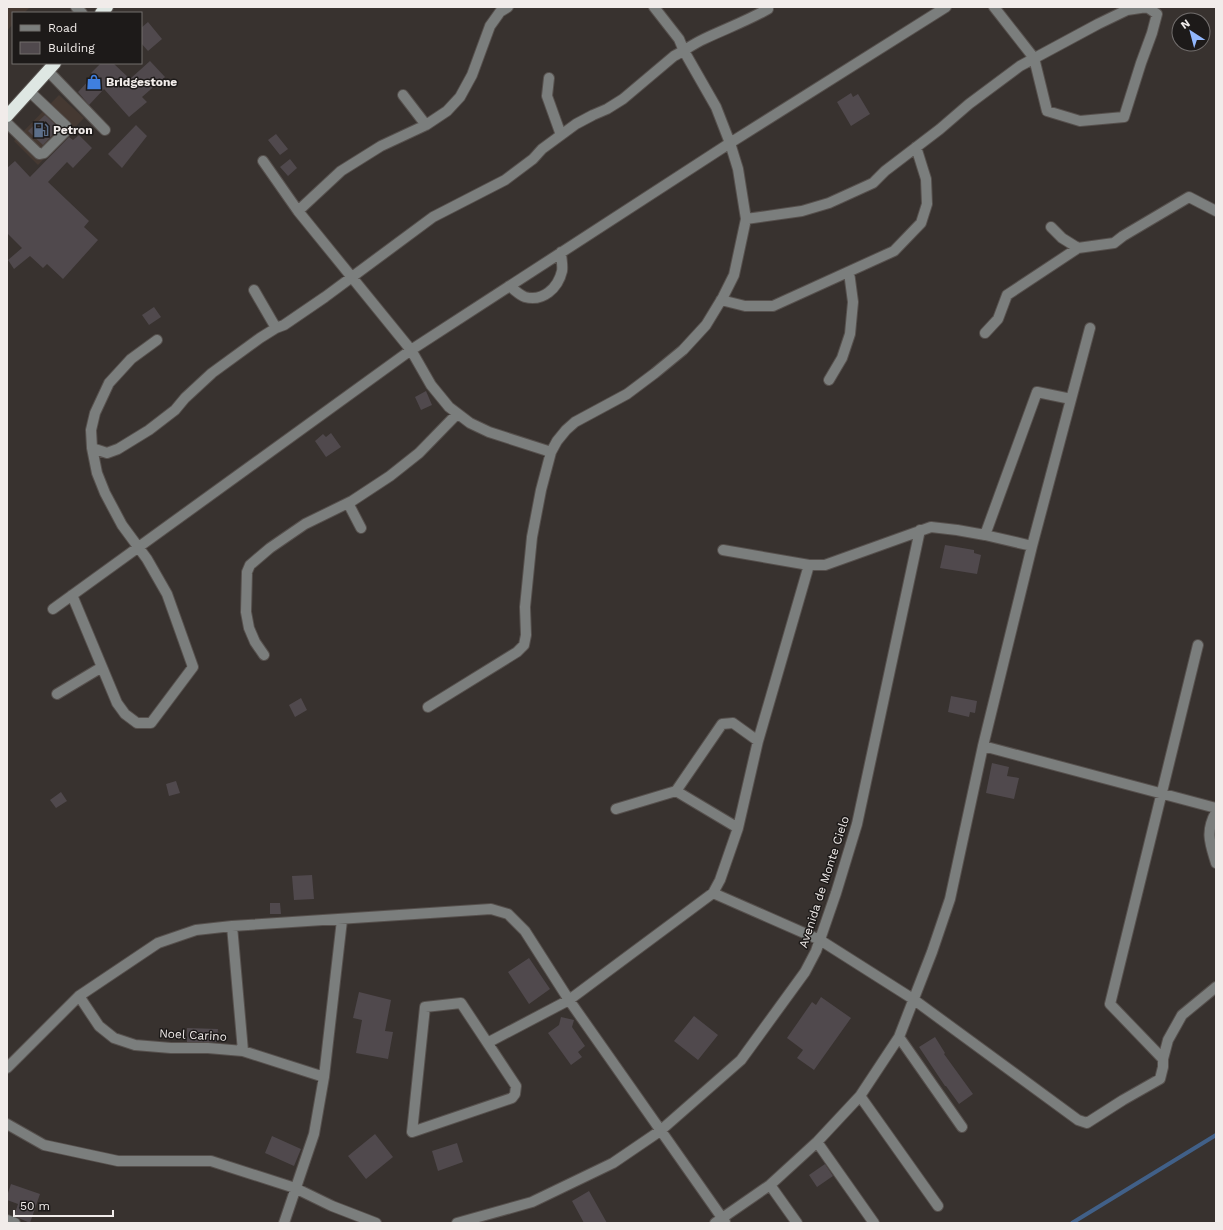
<svg xmlns="http://www.w3.org/2000/svg" width="1223" height="1230" font-family="'Work Sans',sans-serif">
	<style>
		.built { fill: #453932 }
		.lines { fill: none; stroke-linecap: round; stroke-linejoin: round }
		.stream { stroke: #416088; stroke-width: 4 }
		.building { fill: #50494d }
		.minor-casing { stroke: #56504d; stroke-width: 12 }
		.highway-casing { stroke: #56504d; stroke-width: 14 }
		.minor { stroke: #7b7e7d; stroke-width: 10 }
		.highway { stroke: #dee7e3; stroke-width: 12 }
		.labels { text-anchor: middle; stroke-width: 3; stroke-linejoin: round; paint-order: stroke }
		.poi-label { font-size: 12px; font-weight: bold; fill: #f1ecea; stroke: #1d1a19; text-anchor: start }
		.street-label { font-size: 12px; fill: #f1ecea; stroke: #1d1a19 }
	</style>
	<rect width="100%" height="100%" fill="#38322f"/>
	<path class="built" d="M7,7H30L24,13H13V24L7,31Z
		M59,95L84,118L38,165L14,141Z"/>
	<g class="lines">
		<path class="stream" d="M1072,1223L1216,1135"/>
	</g>
	<path class="building" d="M148,22L162,39L148,51L141,43V28Z
		M150,61L165,77L142,97L147,102L129,117L104,89L89,105L78,92L94,75L91,73L101,63H113L130,79Z
		M851,93L853,97L858,94L870,114L851,126L837,102Z
		M45,115L59,128L43,145L28,131Z
		M136,125L147,136L122,168L108,154Z
		M276,134L288,149L280,155L268,140Z
		M79,135L92,148L73,168L67,162L48,182L89,221L84,227L98,240L63,279L47,264L43,268L30,256L14,269L8,260L22,248L7,233V168L15,161L30,177L69,137L73,140Z
		M290,159L297,168L288,176L280,167Z
		M154,307L161,317L149,325L142,315Z
		M426,391L432,405L421,410L415,397Z
		M331,433L341,447L326,457L315,441L323,434L326,437Z
		M945,545L974,550V553L981,555L977,574L940,568Z
		M951,696L977,701L975,713L970,712L969,717L948,712Z
		M301,698L307,710L295,717L289,705Z
		M992,763L1009,767L1007,776L1019,778L1014,799L986,793Z
		M176,781L180,793L169,796L166,784Z
		M61,792L67,801L56,808L50,800Z
		M312,875L314,899L294,900L292,876Z
		M270,903H280L281,914H270Z
		M529,958L550,989L529,1004L508,972Z
		M359,992L391,1000L385,1031L393,1032L388,1059L356,1053L362,1020L353,1018Z
		M821,997L851,1018L814,1070L797,1058L803,1050L787,1038L812,1002L816,1005Z
		M694,1016L718,1035L698,1060L674,1041Z
		M561,1017L574,1020L572,1027L585,1046L578,1052L582,1057L571,1065L548,1033L559,1025Z
		M187,1028L218,1029L217,1042H187Z
		M935,1037L945,1053L944,1054L973,1094L959,1104L946,1086H945L919,1047Z
		M375,1134L393,1157L366,1179L348,1156Z
		M272,1136L301,1149L294,1166L265,1153Z
		M457,1143L463,1162L438,1171L432,1151Z
		M825,1164L833,1176L817,1187L809,1175Z
		M11,1184L40,1194L30,1223L14,1216L18,1204L7,1200V1196Z
		M589,1191L607,1223H584L572,1201Z"/>
	<g class="lines">
		<defs>
			<path id="minor" d="M76,7L82,13
				M48,71L105,130
				M549,78L547,96L561,135
				M403,95L426,125
				M7,123L39,154L44,153L65,132L66,126L29,91
				M263,161L298,211L411,350L431,385L449,407L470,423L489,432L551,452
				M298,211L341,171L381,146L426,125L447,111L460,97L472,75L490,26L500,12L508,7
				M746,219L802,211L829,203L873,183L885,171L940,129L969,104L1020,66L1098,24L1127,10L1147,7L1157,14L1152,33L1141,63L1124,117L1080,121L1047,111L1034,58L994,7
				M1051,227L1062,238L1078,248
				M509,286C514,289 519,295 525,297C543,302 558,288 562,271C563,265 561,258 561,252
				M254,290L276,328
				M721,300L745,306H773L894,251L921,223L927,204L926,179L916,147
				M985,333L998,319L1007,295L1078,248L1114,243L1123,236L1189,197L1216,211
				M829,380L842,358L850,334L853,302L849,272
				M92,448L107,453L118,449L149,430L175,410L185,398L212,373L260,338L276,328L284,325L325,297L433,217L505,180L533,159L542,149L576,124L593,115L607,109L623,99L674,56C684,51 693,44 704,39C725,29 747,21 768,9L767,7
				M348,503L361,528
				M985,535L1037,392L1071,399
				M723,550L809,565H825L931,527L957,530L985,535L1032,546
				M72,595L117,703L125,714L137,723H151L193,667L167,594L147,559L122,525L105,493L97,473L92,448L91,430L95,413L109,383L131,359L157,340
				M53,609L411,350L730,143L946,7
				M264,655L255,642L249,628L246,612L247,572L250,565L270,548L305,524L352,501L390,476L419,453L457,414
				M57,694L102,667
				M428,707L517,652L524,645L526,635L525,607L532,537L541,490L551,452L557,441L566,430L575,422L627,394L655,373L683,350L706,325L723,297L734,275L746,219L738,169L730,143L716,107L684,51L679,39L654,7
				M983,746L1216,808
				M676,791L738,828
				M616,809L676,791L722,724L733,723L758,741
				M1216,812C1205,832 1210,843 1216,863
				M713,893L820,940L913,999L1078,1120L1087,1123L1123,1100L1160,1079L1163,1067V1059L1110,1004L1198,645
				M232,926L243,1051
				M79,996L99,1026L114,1038L135,1045L171,1048H208L243,1051L324,1077
				M461,1003L516,1086L515,1094L512,1098L412,1132L425,1007Z
				M899,1037L962,1127
				M489,1042L569,1000L713,893L720,880L738,828L758,741L809,565
				M1163,1059L1168,1040L1182,1015L1216,987
				M7,1068L79,996L158,943L196,930L232,926L491,909L508,914L525,931L569,1000L725,1222
				M860,1096L938,1206
				M7,1124L44,1145L118,1161H211L295,1188L332,1206L376,1223
				M817,1142L874,1223
				M770,1185L797,1223
				M7,1220L15,1223
				M284,1223L314,1134L324,1077L342,920
				M457,1223L532,1202L613,1163L660,1131L741,1060L805,972L816,951L836,893L857,824L920,530
				M715,1223L770,1185L817,1142L860,1096L899,1037L932,952L950,899L983,746L1032,546L1090,328"/>
			<path id="highway" d="M101,13L107,7
				M7,116L55,63"/>
		</defs>
		<use href="#minor" class="minor-casing"/>
		<use href="#highway" class="highway-casing"/>
		<use href="#minor" class="minor"/>
		<use href="#highway" class="highway"/>
	</g>
	<defs>
		<symbol id="shop-bare" viewBox="-9 -9 18 18"><path d="M-5-2.5h2.3a2.7 3.5 0 0 1 5.4 0H5L5.5 6h-11ZM-1.5-2.5h3a1.5 2.3 0 0 0-3 0Z" fill="#3f7fe0" stroke="#1d1a19" stroke-width="2.5" paint-order="stroke"/></symbol>
		<symbol id="fuel-bare" viewBox="-9 -9 18 18"><path d="M-5.5-6h7V0h2V4h1.3V-2.5L3-4.5l.8-.8L6-3V5H2.5V1h-1V6h-7ZM-4.2-4.7v3.2H.2V-4.7Z" fill="#5c6f8a" stroke="#1d1a19" stroke-width="2.5" paint-order="stroke"/></symbol>
	</defs>
	<g fill-rule="evenodd">
		<use href="#shop-bare" x="83" y="71" width="22" height="22"/>
		<use href="#fuel-bare" x="30" y="119" width="22" height="22"/>
	</g>
	<g class="labels">
		<g class="poi-label">
			<text x="106" y="86">Bridgestone</text>
			<text x="53" y="134">Petron</text>
		</g>
		<g class="street-label">
			<text transform="translate(824 882) rotate(-72)" y="4">Avenida de Monte Cielo</text>
			<text transform="translate(193 1035) rotate(3)" y="4">Noel Carino</text>
		</g>
	</g>
	<rect width="1223" height="1230" fill="none" stroke="#f1ecea" stroke-width="16"/>
	<rect x="12" y="12" width="130" height="52" fill="#1d1a19" stroke="#726e6d"/>
	<rect x="20" y="25" width="20" height="6" fill="#7b7e7d" stroke="#726e6d"/>
	<text x="48" y="32" font-size="12" fill="#f1ecea">Road</text>
	<rect x="20" y="42" width="20" height="12" fill="#50494d" stroke="#726e6d"/>
	<text x="48" y="52" font-size="12" fill="#f1ecea">Building</text>
	<g transform="translate(1191 32) rotate(324)"><circle r="19" fill="#1d1a19" stroke="#726e6d"/>
	<path d="M0-3L7 15L0 10L-7 15Z" fill="#92b7fd"/>
	<text y="-6" font-size="11" font-weight="bold" text-anchor="middle" fill="#f1ecea">N</text>
	</g>
	<path d="M14 1210v6h99v-6" fill="none" stroke="#f1ecea" stroke-width="2"/>
	<text x="20" y="1210" font-size="12" fill="#f1ecea" stroke="#1d1a19" stroke-width="3" paint-order="stroke">50 m</text>
</svg>
